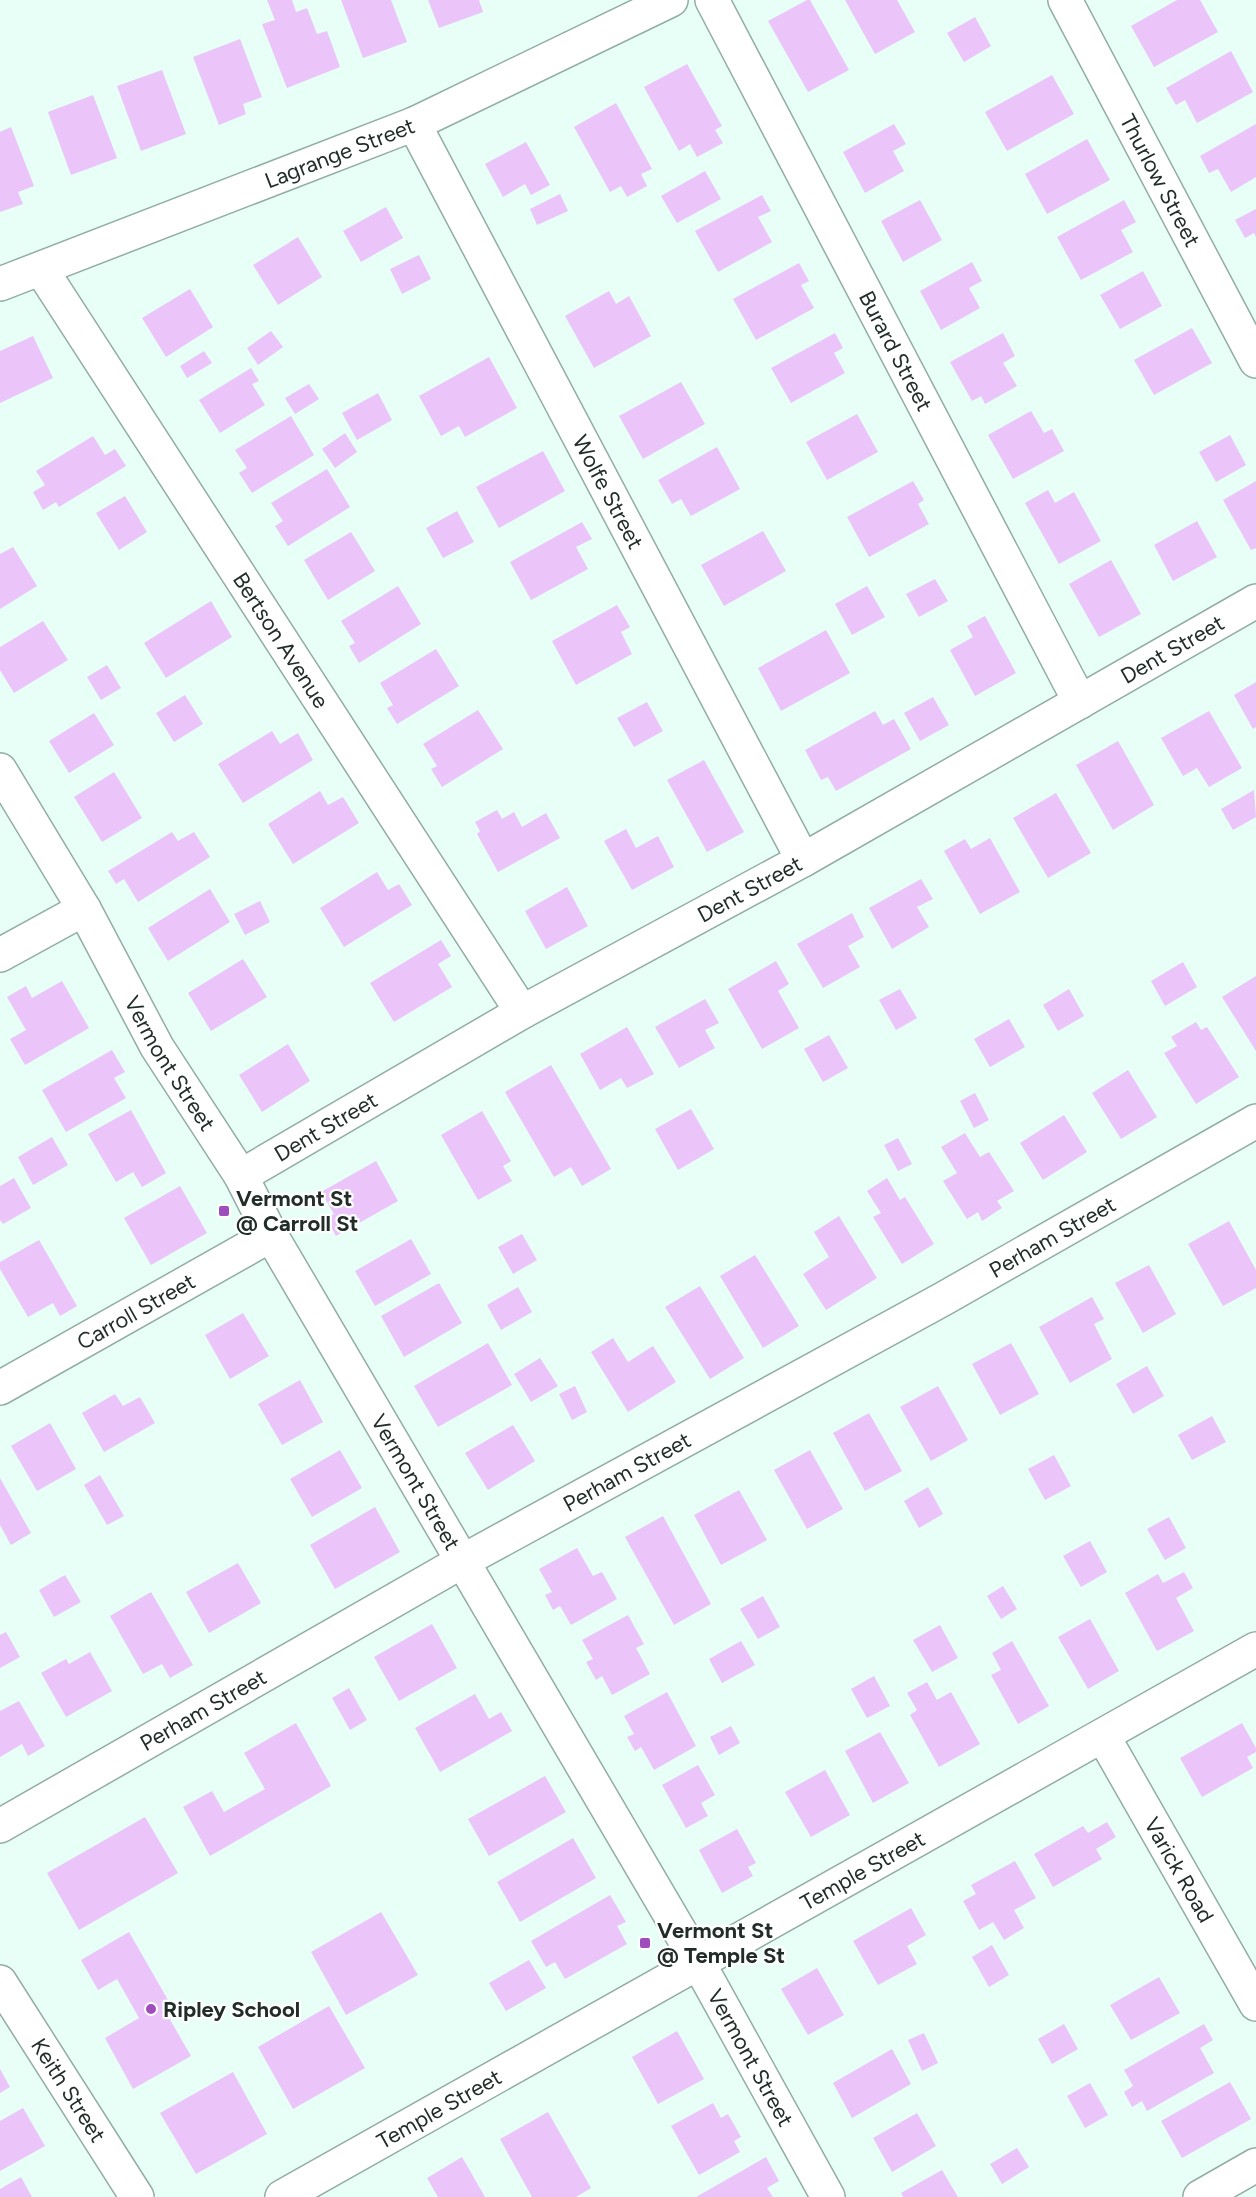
<svg xmlns="http://www.w3.org/2000/svg" width="1256" height="2197" font-family="Figtree,sans-serif">
	<style>
		.building { fill: #ebc5fa }
		.lines { fill: none; stroke-linecap: round; stroke-linejoin: round }
		.minor-casing { stroke: #92ada3; stroke-width: 36 }
		.major-casing { stroke: #92ada3; stroke-width: 36 }
		.minor { stroke: #fff; stroke-width: 33 }
		.major { stroke: #fff; stroke-width: 33 }
		.poi-dot { fill: #9f4dbc; stroke: #fff; stroke-width: 2 }
		.labels { text-anchor: middle; stroke-width: 4.5; stroke-linejoin: round; paint-order: stroke }
		.street-label { font-size: 22px; fill: #222d29; stroke: #fff }
		.poi-label { font-size: 22px; font-weight: bold; fill: #222d29; stroke: #fff; text-anchor: start }
	</style>
	<rect width="100%" height="100%" fill="#e7fff6"/>
	<path class="building" d="M267,0H292L296,12L307,8L317,34L327,31L340,67L287,88L262,24L275,20Z
		M341,0H391L407,42L363,58Z
		M428,0H479L483,12L439,28Z
		M807,0H810L849,70L808,92L768,21Z
		M845,0H897L915,32L875,54Z
		M1177,0H1200L1218,32L1154,67L1131,26Z
		M975,17L991,46L964,62L947,33Z
		M240,39L262,97L243,104L246,114L219,125L193,57Z
		M1231,51L1253,92L1197,123L1185,100L1176,105L1166,88Z
		M687,64L722,126L715,130L723,143L697,157L690,144L679,151L644,87Z
		M162,70L186,134L141,151L117,86Z
		M1052,75L1074,114L1007,151L985,112Z
		M93,95L117,158L71,175L48,112Z
		M616,103L652,169L641,174L647,186L627,197L621,186L610,192L574,127Z
		M894,124L906,144L893,151L904,171L865,193L843,152Z
		M1256,124V177L1231,192L1218,169L1209,173L1200,156Z
		M11,127L34,186L18,192L23,204L0,212V132Z
		M1087,139L1110,180L1047,214L1025,174Z
		M526,142L550,185L531,195L525,184L503,197L485,164Z
		M705,171L721,199L677,223L661,196Z
		M560,194L568,211L537,225L530,209Z
		M762,195L771,211L758,217L772,242L718,272L695,231Z
		M920,200L942,240L903,262L881,221Z
		M1124,200L1136,222L1121,230L1133,252L1081,280L1057,237Z
		M386,207L403,238L361,262L343,231Z
		M1256,209V237L1254,233L1245,238L1235,220Z
		M298,237L322,277L278,305L253,265Z
		M419,255L431,279L402,294L390,269Z
		M972,262L982,281L969,288L980,308L941,330L920,291Z
		M799,263L809,281L801,285L814,308L756,340L733,299Z
		M1143,271L1162,306L1120,329L1100,295Z
		M190,289L213,327L166,357L142,318Z
		M609,291L616,304L629,296L651,336L594,368L565,316Z
		M1192,328L1212,363L1154,395L1134,360Z
		M271,331L283,347L258,365L247,348Z
		M835,333L843,348L834,353L845,373L791,403L771,368Z
		M1003,333L1015,356L1003,363L1017,386L985,404L981,396L972,401L950,362Z
		M33,336L53,378L0,403V351Z
		M204,351L212,363L187,378L180,366Z
		M489,357L517,408L465,437L459,426L441,436L419,396Z
		M251,368L259,381L252,384L265,405L220,433L199,400Z
		M681,382L705,424L643,459L619,416Z
		M309,384L319,399L295,414L285,398Z
		M378,393L392,420L357,440L342,413Z
		M1031,411L1044,433L1052,429L1064,451L1013,479L988,435Z
		M857,414L878,452L827,480L806,442Z
		M291,416L314,455L252,493L239,473L247,468L235,450Z
		M345,433L357,452L335,468L322,449Z
		M1230,435L1246,465L1216,482L1199,452Z
		M93,436L105,455L115,449L126,466L59,507L56,502L43,510L33,492L45,485L36,471Z
		M717,447L740,489L691,516L681,499L672,504L658,480Z
		M543,451L565,491L499,528L476,487Z
		M327,469L350,507L288,546L275,526L283,521L271,503Z
		M913,481L924,500L918,504L929,524L869,557L847,517Z
		M1256,481V548L1251,550L1223,500Z
		M1048,490L1055,503L1074,492L1101,541L1059,564L1025,503Z
		M125,496L147,532L119,550L96,513Z
		M457,511L474,542L443,558L426,528Z
		M1197,521L1217,557L1173,581L1154,545Z
		M582,522L592,539L576,547L588,569L531,600L510,562Z
		M763,531L786,571L724,606L701,565Z
		M351,532L375,571L328,600L304,560Z
		M13,547L37,586L0,609V554Z
		M1111,560L1141,614L1099,637L1069,584Z
		M935,579L948,601L919,617L906,594Z
		M398,586L421,624L359,663L349,646L355,643L341,621Z
		M867,586L885,617L852,635L835,604Z
		M211,601L232,637L166,678L144,643Z
		M617,605L630,627L621,632L632,654L576,685L552,641Z
		M985,616L1016,673L975,696L950,650L973,637L967,626Z
		M43,621L68,660L14,693L0,670V647Z
		M826,630L850,673L781,711L758,668Z
		M436,649L459,686L397,724L387,708L393,705L380,683Z
		M107,665L121,688L101,700L87,677Z
		M1256,682V727L1253,729L1234,695Z
		M185,695L203,724L174,742L156,713Z
		M933,697L949,725L920,741L904,713Z
		M647,702L663,731L634,747L617,718Z
		M478,710L503,749L442,787L431,769L437,766L423,744Z
		M875,711L883,725L894,719L911,749L836,791L828,777L821,780L805,750Z
		M1209,711L1242,768L1209,787L1197,768L1183,776L1161,738Z
		M94,713L114,745L69,773L49,741Z
		M272,731L280,744L298,733L313,760L243,803L218,764Z
		M1118,741L1154,805L1113,830L1076,765Z
		M704,760L744,832L707,852L667,780Z
		M114,772L142,818L102,842L74,797Z
		M1254,790L1256,817L1233,830L1221,809Z
		M320,791L328,805L343,797L359,823L293,864L268,824Z
		M1056,793L1091,853L1048,878L1013,818Z
		M497,810L502,819L514,812L522,827L546,813L560,838L498,872L477,834L480,831L475,822Z
		M626,829L636,848L658,836L674,867L632,890L604,841Z
		M172,832L178,841L194,832L210,857L138,902L124,879L116,884L108,871Z
		M990,838L1020,892L980,914L944,851L965,839L971,849Z
		M377,872L388,890L399,884L412,905L344,947L320,908Z
		M921,879L933,899L917,907L929,927L892,949L869,908Z
		M567,887L588,926L546,949L525,911Z
		M210,889L230,922L168,961L148,928Z
		M260,901L270,922L245,935L234,914Z
		M852,913L864,937L848,946L860,967L823,988L797,944Z
		M441,940L451,956L438,964L452,987L394,1022L370,983Z
		M243,959L267,997L211,1031L188,993Z
		M776,961L789,984L778,991L799,1028L762,1049L728,989Z
		M1183,962L1197,987L1165,1006L1151,981Z
		M1256,976V1051L1222,997Z
		M62,981L89,1028L25,1065L10,1039L26,1030L7,997L26,986L32,998Z
		M900,989L917,1018L896,1030L879,1000Z
		M1069,989L1084,1016L1058,1031L1043,1005Z
		M705,999L719,1023L705,1030L715,1048L679,1068L655,1027Z
		M1009,1019L1025,1047L990,1067L974,1039Z
		M1196,1022L1201,1030L1207,1027L1239,1077L1196,1104L1164,1053L1177,1046L1171,1037Z
		M627,1027L654,1074L627,1088L621,1078L600,1090L580,1054Z
		M829,1035L848,1068L823,1082L804,1049Z
		M288,1044L310,1081L262,1112L239,1075Z
		M112,1050L125,1072L114,1078L126,1098L66,1132L42,1090Z
		M551,1065L611,1169L582,1186L571,1167L554,1177L505,1092Z
		M1128,1070L1157,1117L1121,1139L1092,1093Z
		M975,1093L989,1120L974,1128L960,1101Z
		M691,1109L714,1149L678,1170L655,1129Z
		M131,1110L166,1173L142,1187L133,1172L116,1182L88,1134Z
		M482,1111L511,1161L503,1166L512,1181L478,1200L441,1135Z
		M1064,1115L1087,1152L1043,1180L1020,1143Z
		M965,1133L980,1157L989,1152L1014,1191L997,1201L1002,1208L982,1221L978,1212L967,1219L943,1181L957,1173L941,1147Z
		M52,1137L68,1165L33,1185L18,1157Z
		M898,1138L912,1164L898,1171L884,1145Z
		M376,1161L398,1201L336,1236L326,1218L334,1214L321,1192Z
		M14,1178L31,1208L3,1224L0,1220V1186Z
		M887,1178L900,1200L905,1197L934,1244L902,1264L873,1217L881,1213L867,1191Z
		M180,1186L207,1233L151,1265L124,1218Z
		M839,1216L877,1278L826,1310L803,1274L829,1257L814,1232Z
		M1229,1221L1256,1270V1288L1223,1306L1188,1244Z
		M522,1234L537,1260L513,1274L498,1247Z
		M411,1239L431,1274L375,1306L355,1271Z
		M39,1240L77,1306L60,1316L53,1303L28,1317L0,1269V1262Z
		M755,1255L799,1326L763,1348L720,1276Z
		M1149,1265L1176,1314L1143,1333L1115,1283Z
		M439,1283L462,1323L404,1357L381,1316Z
		M700,1286L744,1358L710,1379L665,1307Z
		M518,1287L532,1312L501,1330L487,1305Z
		M1092,1297L1104,1319L1094,1324L1112,1359L1070,1383L1039,1327Z
		M243,1313L269,1356L230,1379L205,1335Z
		M613,1338L628,1362L653,1346L676,1382L628,1412L591,1352Z
		M488,1343L512,1385L438,1427L414,1386Z
		M1011,1343L1039,1394L1000,1415L972,1364Z
		M540,1358L558,1386L531,1402L514,1374Z
		M1147,1366L1164,1396L1133,1414L1116,1384Z
		M300,1380L323,1422L282,1445L258,1404Z
		M575,1386L587,1412L572,1420L559,1394Z
		M938,1386L968,1440L931,1461L900,1407Z
		M115,1394L123,1406L140,1397L155,1423L104,1452L82,1413Z
		M869,1413L902,1471L865,1491L833,1433Z
		M1212,1416L1226,1442L1192,1460L1178,1435Z
		M50,1423L76,1469L37,1491L11,1446Z
		M513,1425L535,1461L488,1490L465,1453Z
		M340,1450L362,1488L312,1517L290,1479Z
		M810,1450L843,1509L807,1529L774,1470Z
		M1054,1455L1071,1486L1045,1500L1028,1469Z
		M100,1475L124,1516L107,1525L84,1485Z
		M0,1478L31,1533L11,1545L0,1525Z
		M928,1487L943,1514L919,1528L904,1501Z
		M739,1490L767,1540L721,1565L694,1515Z
		M375,1507L400,1552L335,1589L310,1545Z
		M663,1516L711,1604L674,1625L625,1537Z
		M1169,1517L1186,1548L1165,1560L1147,1529Z
		M1090,1541L1107,1572L1081,1587L1063,1556Z
		M577,1548L593,1576L602,1572L617,1599L571,1625L560,1606L553,1610L545,1595L552,1592L539,1569Z
		M238,1563L261,1603L209,1633L186,1592Z
		M1184,1572L1193,1588L1176,1598L1194,1631L1157,1651L1125,1593L1158,1574L1163,1583Z
		M65,1575L81,1602L54,1617L39,1590Z
		M1003,1586L1017,1609L1001,1619L987,1596Z
		M151,1592L193,1665L170,1678L162,1664L143,1674L110,1616Z
		M763,1596L780,1627L758,1639L740,1609Z
		M628,1615L644,1644L636,1648L650,1674L612,1695L602,1676L596,1680L586,1662L593,1659L582,1640Z
		M1090,1619L1119,1671L1088,1689L1058,1637Z
		M432,1624L457,1668L399,1701L374,1657Z
		M940,1625L958,1658L932,1672L913,1640Z
		M6,1632L20,1657L0,1668V1635Z
		M741,1641L755,1665L722,1683L709,1659Z
		M1012,1641L1049,1706L1018,1724L991,1675L1001,1670L992,1653Z
		M90,1652L112,1691L66,1717L41,1673L66,1659L69,1664Z
		M874,1676L890,1706L867,1718L851,1689Z
		M927,1682L937,1700L951,1692L980,1744L939,1767L910,1715L917,1710L907,1693Z
		M349,1688L367,1720L350,1730L332,1698Z
		M667,1692L696,1746L654,1770L641,1747L635,1751L627,1737L634,1734L624,1716Z
		M475,1694L489,1719L501,1712L512,1731L440,1772L415,1728Z
		M19,1701L45,1746L28,1756L22,1744L0,1757V1711Z
		M296,1723L331,1786L210,1856L183,1807L212,1791L224,1812L265,1789L244,1753Z
		M1242,1723L1256,1748V1752L1247,1757L1253,1768L1202,1797L1180,1758Z
		M731,1726L740,1743L719,1755L710,1737Z
		M880,1732L909,1783L873,1803L845,1751Z
		M698,1765L715,1795L701,1803L708,1816L686,1828L662,1785Z
		M825,1770L850,1815L811,1837L785,1792Z
		M545,1776L566,1812L489,1856L468,1819Z
		M145,1817L178,1873L79,1930L47,1873Z
		M1107,1822L1116,1837L1096,1849L1102,1859L1053,1887L1034,1854L1083,1826L1088,1833Z
		M737,1829L756,1863L748,1867L753,1876L722,1893L699,1850Z
		M573,1838L596,1878L520,1922L497,1882Z
		M1015,1861L1036,1898L1014,1910L1024,1928L1004,1940L993,1922L979,1930L963,1901L976,1894L971,1885Z
		M610,1895L626,1922L617,1926L627,1944L565,1979L555,1962L546,1967L531,1941Z
		M911,1908L926,1935L907,1946L917,1964L878,1985L853,1941Z
		M381,1912L418,1975L346,2015L311,1952Z
		M129,1932L172,2007L165,2011L191,2056L133,2089L105,2038L139,2018L117,1979L98,1990L81,1960Z
		M992,1945L1009,1975L989,1987L972,1957Z
		M529,1960L546,1988L506,2011L489,1983Z
		M817,1968L844,2015L808,2035L781,1989Z
		M1159,1977L1180,2013L1131,2040L1110,2005Z
		M329,2006L365,2068L293,2109L258,2047Z
		M1064,2024L1078,2049L1052,2064L1038,2039Z
		M1204,2024L1213,2040L1200,2048L1214,2073L1147,2111L1142,2101L1132,2107L1124,2092L1133,2086L1124,2070Z
		M677,2031L704,2079L658,2104L632,2057Z
		M924,2033L938,2063L922,2071L908,2040Z
		M892,2049L911,2084L852,2118L833,2083Z
		M0,2069L10,2087L0,2093Z
		M233,2072L267,2134L196,2174L160,2113Z
		M1230,2082L1251,2119L1182,2158L1161,2121Z
		M1090,2083L1108,2115L1085,2128L1067,2096Z
		M713,2103L721,2118L728,2114L741,2137L734,2141L740,2152L699,2175L671,2126Z
		M23,2108L45,2146L0,2171V2121Z
		M548,2112L591,2188L576,2197H532L500,2139Z
		M917,2113L936,2146L892,2172L873,2138Z
		M1017,2148L1029,2167L1002,2184L990,2164Z
		M462,2157L485,2197H438L427,2178Z
		M766,2157L779,2181L767,2188L773,2197H696Z
		M942,2170L958,2197H903L901,2193Z
		M21,2177L32,2197H0V2189Z"/>
	<g class="lines">
		<defs>
			<g id="minor">
				<path id="s1" d="M712,0L1080,702"/>
				<path id="s2" d="M1065,0L1256,361"/>
				<path id="s3" d="M414,124L803,860"/>
				<path id="s4" d="M41,269L522,1012"/>
				<path id="s5" d="M0,770L84,909L157,1047L241,1176L271,1235L699,1964L828,2197"/>
				<path d="M0,955L84,909"/>
				<path id="s6" d="M241,1176L522,1012L803,860L1256,601"/>
				<path id="s7" d="M0,1388L271,1235"/>
				<path id="s8" d="M1103,1736L1256,2004"/>
				<path id="s9" d="M0,1826L461,1562L943,1299L1256,1121"/>
				<path id="s10" d="M0,1982L137,2197"/>
				<path id="s11" d="M282,2197L1256,1649"/>
				<path d="M1200,2197L1256,2165"/>
			</g>
			<g id="major">
				<path id="s12" d="M0,284L414,124L671,0"/>
			</g>
		</defs>
		<use href="#minor" class="minor-casing"/>
		<use href="#major" class="major-casing"/>
		<use href="#minor" class="minor"/>
		<use href="#major" class="major"/>
	</g>
	<g class="poi-dot">
		<rect x="218" y="1205" width="12" height="12" rx="3"/>
		<rect x="639" y="1937" width="12" height="12" rx="3"/>
		<circle cx="151" cy="2009" r="6"/>
	</g>
	<g class="labels">
		<g class="street-label">
			<text dy="8" stroke="none"><textPath href="#s12" startOffset="364">Lagrange Street</textPath></text>
			<text dy="8" stroke="none"><textPath href="#s2" startOffset="204">Thurlow Street</textPath></text>
			<text dy="8" stroke="none"><textPath href="#s1" startOffset="396">Burard Street</textPath></text>
			<text dy="8" stroke="none"><textPath href="#s3" startOffset="416">Wolfe Street</textPath></text>
			<text dy="8" stroke="none"><textPath href="#s4" startOffset="442">Bertson Avenue</textPath></text>
			<text dy="8" stroke="none"><textPath href="#s6" startOffset="1070">Dent Street</textPath></text>
			<text dy="8" stroke="none"><textPath href="#s6" startOffset="584">Dent Street</textPath></text>
			<text dy="8" stroke="none"><textPath href="#s5" startOffset="339">Vermont Street</textPath></text>
			<text dy="8" stroke="none"><textPath href="#s6" startOffset="98">Dent Street</textPath></text>
			<text dy="8" stroke="none"><textPath href="#s9" startOffset="1206">Perham Street</textPath></text>
			<text dy="8" stroke="none"><textPath href="#s7" startOffset="156">Carroll Street</textPath></text>
			<text dy="8" stroke="none"><textPath href="#s9" startOffset="720">Perham Street</textPath></text>
			<text dy="8" stroke="none"><textPath href="#s5" startOffset="825">Vermont Street</textPath></text>
			<text dy="8" stroke="none"><textPath href="#s9" startOffset="234">Perham Street</textPath></text>
			<text dy="8" stroke="none"><textPath href="#s8" startOffset="154">Varick Road</textPath></text>
			<text dy="8" stroke="none"><textPath href="#s11" startOffset="666">Temple Street</textPath></text>
			<text dy="8" stroke="none"><textPath href="#s5" startOffset="1491">Vermont Street</textPath></text>
			<text dy="8" stroke="none"><textPath href="#s10" startOffset="128">Keith Street</textPath></text>
			<text dy="8" stroke="none"><textPath href="#s11" startOffset="180">Temple Street</textPath></text>
		</g>
		<g class="poi-label">
			<text x="236" y="1206">Vermont St<tspan x="236" dy="25">@ Carroll St</tspan></text>
			<text x="657" y="1938">Vermont St<tspan x="657" dy="25">@ Temple St</tspan></text>
			<text x="163" y="2017">Ripley School</text>
		</g>
	</g>
</svg>
